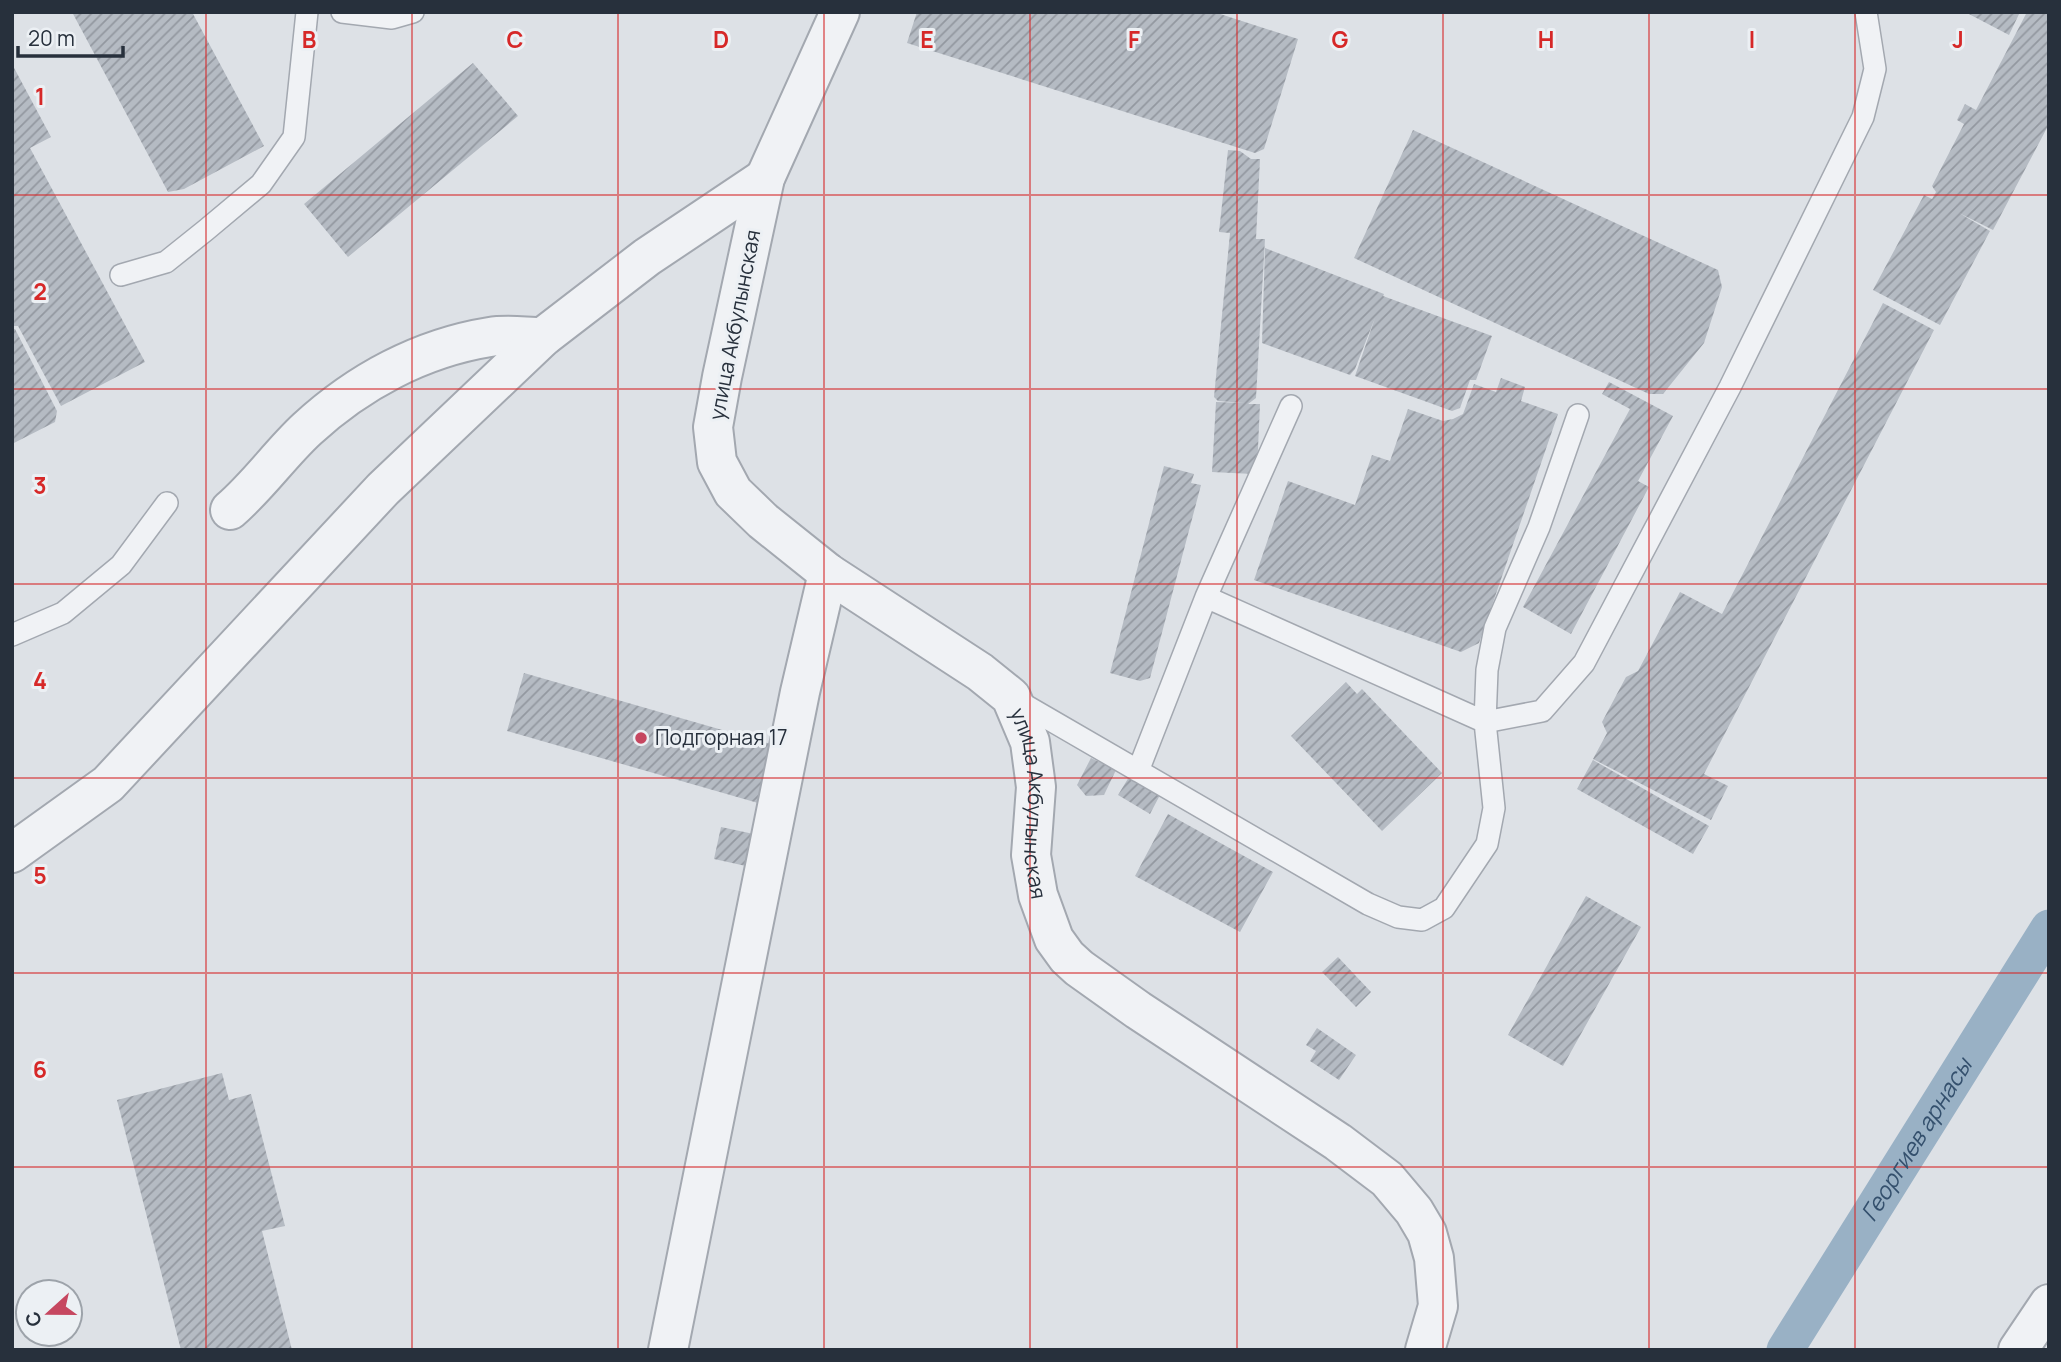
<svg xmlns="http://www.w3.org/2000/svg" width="2061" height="1362" font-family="Manrope,sans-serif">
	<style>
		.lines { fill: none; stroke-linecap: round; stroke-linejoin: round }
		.canal { stroke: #99b1c5; stroke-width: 37 }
		.building { fill: url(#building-hatch) }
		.service-casing { stroke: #a3a8b0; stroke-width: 24 }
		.minor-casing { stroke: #a3a8b0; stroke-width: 42 }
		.service { stroke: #f0f2f5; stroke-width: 21 }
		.minor { stroke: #f0f2f5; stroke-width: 38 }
		.grid { fill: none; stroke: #d62828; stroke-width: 2; stroke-opacity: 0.55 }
		.poi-dot { fill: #c64760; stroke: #ecf0f4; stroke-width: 2.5 }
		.labels { text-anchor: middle; stroke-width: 6; stroke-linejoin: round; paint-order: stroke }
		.street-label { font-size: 21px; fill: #27303c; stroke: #ecf0f4 }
		.poi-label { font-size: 21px; fill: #27303c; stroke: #ecf0f4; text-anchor: start }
		.water-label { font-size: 23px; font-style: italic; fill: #34506d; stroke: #ecf0f4 }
		.grid-label { font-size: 23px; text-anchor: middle; font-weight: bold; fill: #d62828; stroke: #ecf0f4; stroke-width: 6; stroke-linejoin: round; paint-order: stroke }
	</style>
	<defs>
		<pattern id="building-hatch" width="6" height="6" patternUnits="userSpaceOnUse" patternTransform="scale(1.75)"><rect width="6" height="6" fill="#b5bbc3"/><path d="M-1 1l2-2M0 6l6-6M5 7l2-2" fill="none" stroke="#9398a0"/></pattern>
	</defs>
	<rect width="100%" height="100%" fill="#dde1e6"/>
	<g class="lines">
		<path class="canal" id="s1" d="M1785,1350L2049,928"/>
	</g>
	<path class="building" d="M72,12H192L264,146L184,189L168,192Z
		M917,12H1214L1298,39L1264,149L1255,153L907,43Z
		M1965,12H2020L2009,35Z
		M2027,12H2049V124L1993,230L1959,213L1990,231L1940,325L1873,290L1924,195L1932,199L1936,192L1932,186L1964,124L1957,120L1965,104L1976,110Z
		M473,63L518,116L348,257L304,204Z
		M12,64L51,137L30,148L145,362L61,406L18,326H12Z
		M1413,130L1718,270L1722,287L1704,343L1663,394H1649L1354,258Z
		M1228,150L1240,151L1251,159H1260L1256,239H1265L1256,398L1248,404H1260L1257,470L1253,474L1212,472L1216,402L1245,403L1218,401L1214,397L1230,233L1219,232Z
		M1265,248L1384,294L1383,296L1492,336L1476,380H1470L1460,408L1452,411L1355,376L1375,318L1355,369L1350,375L1262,343Z
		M1883,303L1934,330L1704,774L1728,786L1711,820L1593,759L1607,733L1602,722L1626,677L1638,671L1680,592L1722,614Z
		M12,329H15L57,411L55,422L12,444Z
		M1501,378L1525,387L1521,401L1558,414L1479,643L1461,652L1254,580L1288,481L1355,505L1372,455L1390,461L1408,409L1443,421L1453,419L1463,414L1474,384L1496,392Z
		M1609,382L1673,416L1638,481L1649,487L1571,634L1523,607L1630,409L1602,394Z
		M1164,466L1194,474L1191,483L1201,485L1150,678L1140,681L1110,673Z
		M524,673L774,745L758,803L507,731Z
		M1346,682L1357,694L1362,689L1442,773L1382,831L1291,736Z
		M1091,758L1116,770L1104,795L1086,796L1077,785Z
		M1593,760L1709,826L1693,854L1577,789Z
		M1129,777L1160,795L1150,814L1118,795Z
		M1168,814L1273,872L1240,932L1135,876Z
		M721,827L763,836L755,868L714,859Z
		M1586,896L1641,927L1563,1066L1508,1035Z
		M1338,957L1371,992L1356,1007L1322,972Z
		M1317,1028L1356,1055L1339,1080L1310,1061L1316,1051L1306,1045Z
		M222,1073L229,1100L251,1094L285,1226L262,1231L292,1350H181L117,1100Z"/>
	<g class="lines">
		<defs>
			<path id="service" d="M342,12L392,18L413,12
				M121,275L166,262L206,230L261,184L294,137L307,12
				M1206,597L1485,722L1542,711L1584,663L1730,387L1863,117L1875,69L1866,12
				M12,635L63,613L121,565L167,503
				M1016,700L1368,904L1398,917L1422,920L1444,908L1487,844L1494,808L1485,722L1487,670L1495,628L1539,527L1578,415
				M1138,771L1206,597L1291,406"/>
			<g id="minor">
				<path id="s2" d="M840,12L765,178L722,377L713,427L717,462L733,492L763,521L828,573L980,672L1011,697L1030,742L1036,787L1031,855L1038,895L1054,939L1067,957L1079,968L1138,1010L1338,1142L1387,1179L1414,1211L1427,1233L1434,1258L1438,1306L1425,1350"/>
				<path d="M230,510C259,485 280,454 307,429C358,382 421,348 490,337C507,334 526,337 543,337"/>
				<path d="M12,853L108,784L383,489L543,337L647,257L765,178"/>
				<path d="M668,1350L800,692L828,573"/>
				<path d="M2018,1350L2049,1304"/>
			</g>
		</defs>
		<use href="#service" class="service-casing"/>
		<use href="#minor" class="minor-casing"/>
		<use href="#service" class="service"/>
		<use href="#minor" class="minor"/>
	</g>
	<path class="grid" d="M206,12V1350M412,12V1350M618,12V1350M824,12V1350M1030,12V1350M1237,12V1350M1443,12V1350M1649,12V1350M1855,12V1350M12,195H2049M12,389H2049M12,584H2049M12,778H2049M12,973H2049M12,1167H2049"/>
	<circle class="poi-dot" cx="641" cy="738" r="7"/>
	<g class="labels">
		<g class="street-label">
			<text transform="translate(735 325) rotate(-79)" y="7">улица Акбулынская</text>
			<text dy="7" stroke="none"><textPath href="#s2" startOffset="962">улица Акбулынская</textPath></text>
		</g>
		<g class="poi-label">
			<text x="655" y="745">Подгорная 17</text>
		</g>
		<g class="water-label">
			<text dy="8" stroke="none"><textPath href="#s1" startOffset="248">Георгиев арнасы</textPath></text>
		</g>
	</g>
	<g class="grid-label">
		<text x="309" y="48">B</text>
		<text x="515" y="48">C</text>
		<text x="721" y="48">D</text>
		<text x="927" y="48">E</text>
		<text x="1134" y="48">F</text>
		<text x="1340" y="48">G</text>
		<text x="1546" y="48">H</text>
		<text x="1752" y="48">I</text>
		<text x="1958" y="48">J</text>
		<text x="40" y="105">1</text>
		<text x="40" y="300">2</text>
		<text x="40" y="494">3</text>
		<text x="40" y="689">4</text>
		<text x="40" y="884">5</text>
		<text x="40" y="1078">6</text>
	</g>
	<rect width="2061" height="1362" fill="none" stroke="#27303c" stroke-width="28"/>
	<g transform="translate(49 1313) rotate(249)"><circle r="33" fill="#ecf0f4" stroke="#9da3aa" stroke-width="2"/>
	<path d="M0-5L12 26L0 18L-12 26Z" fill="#c64760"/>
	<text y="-10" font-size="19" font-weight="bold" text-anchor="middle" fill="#27303c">С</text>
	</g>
	<path d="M18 46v10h105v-10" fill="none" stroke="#27303c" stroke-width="3.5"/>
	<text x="28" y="46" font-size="21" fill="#27303c" stroke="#ecf0f4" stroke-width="5" paint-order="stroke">20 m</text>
</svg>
